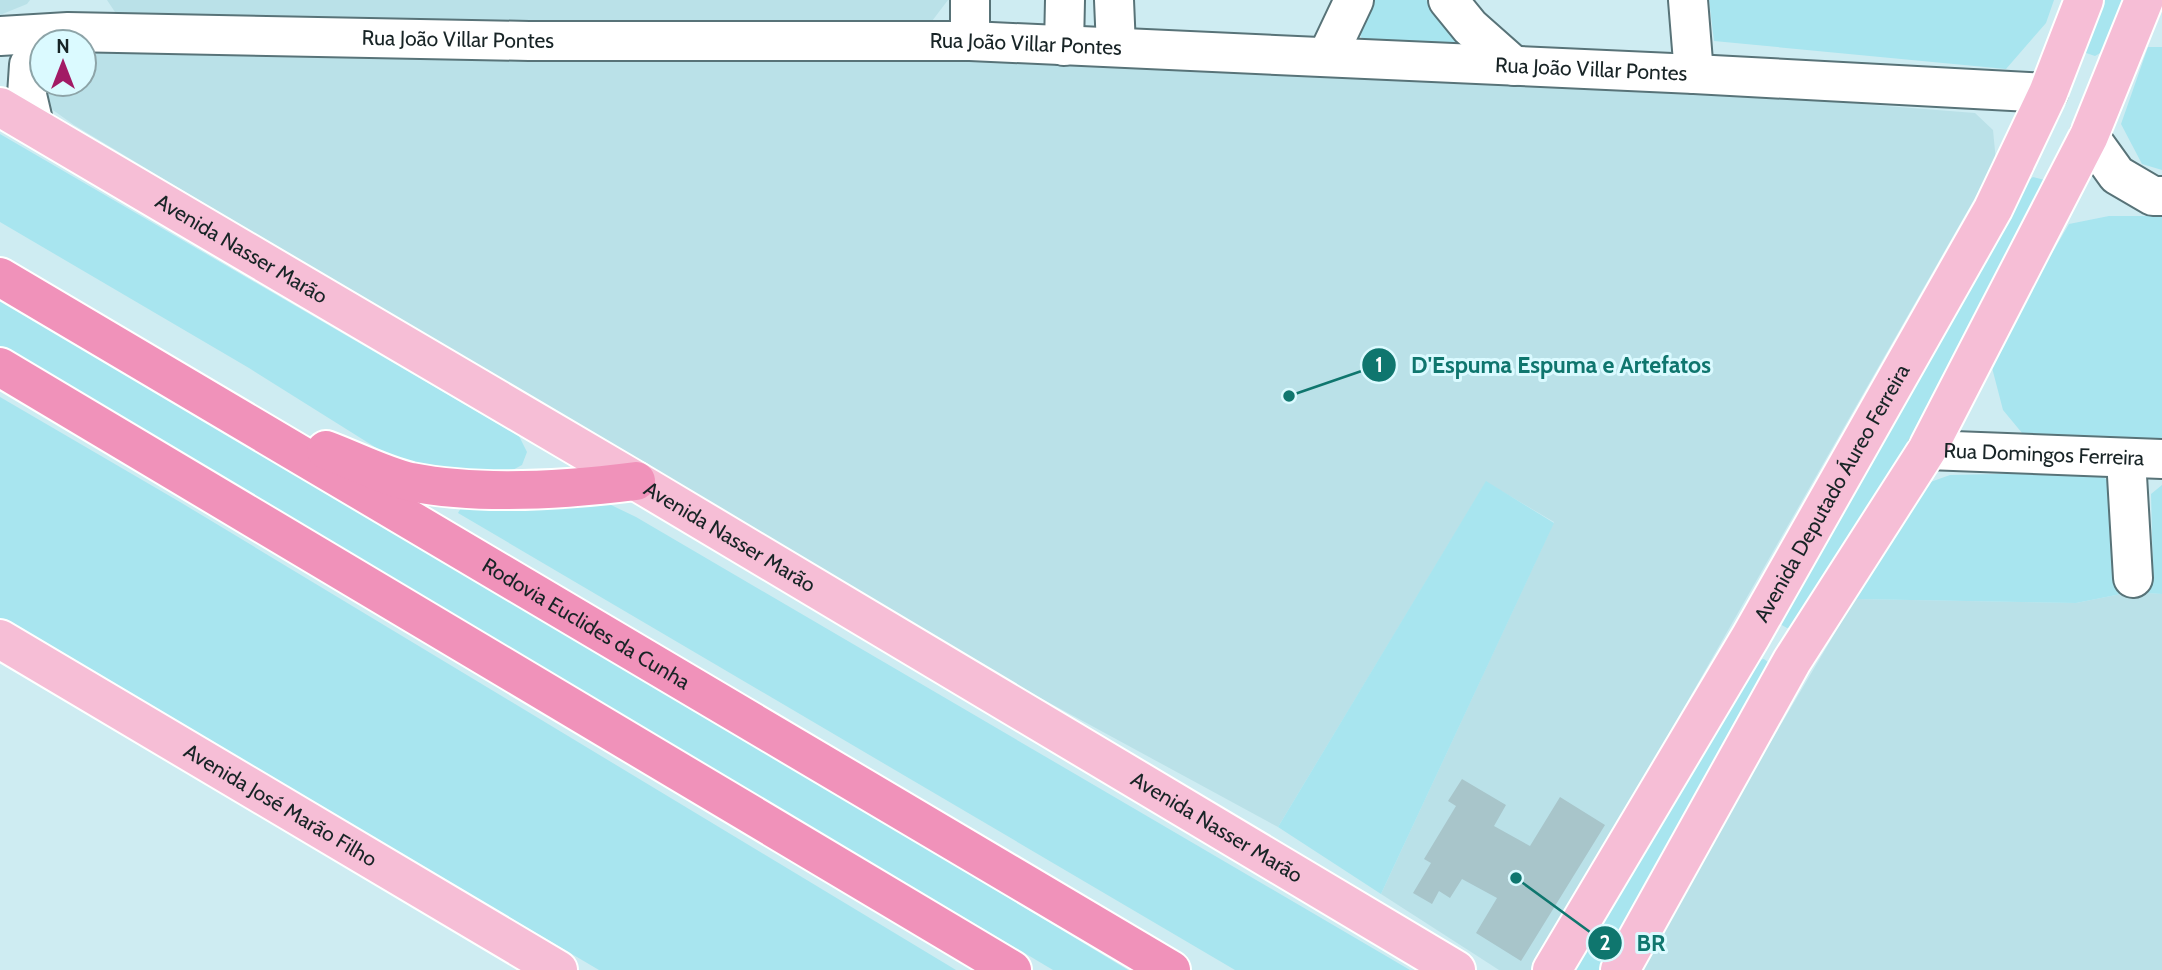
<svg xmlns="http://www.w3.org/2000/svg" width="2162" height="970" font-family="Cabin,sans-serif">
	<style>
		.built { fill: #bae1e8 }
		.green { fill: #a8e5ef }
		.building { fill: #a8c5ca }
		.lines { fill: none; stroke-linecap: round; stroke-linejoin: round }
		.minor-casing { stroke: #587378; stroke-width: 42 }
		.major-casing { stroke: #fff; stroke-width: 42 }
		.highway-casing { stroke: #fff; stroke-width: 42 }
		.minor { stroke: #fff; stroke-width: 38 }
		.major { stroke: #f6bed6; stroke-width: 38 }
		.highway { stroke: #f092ba; stroke-width: 38 }
		.labels { text-anchor: middle; stroke-width: 6; stroke-linejoin: round; paint-order: stroke }
		.street-label { font-size: 21px; fill: #182426; stroke: #dbfaff }
		.leader { fill: none; stroke: #0f766e; stroke-width: 2.5 }
		.callout-dot { fill: #0f766e; stroke: #dbfaff; stroke-width: 2.5 }
		.mark-label { font-size: 21px; text-anchor: middle; font-weight: bold; fill: #fff }
		.callout-label { font-size: 23px; text-anchor: middle; font-weight: bold; fill: #0f766e; stroke: #dbfaff; stroke-width: 6; stroke-linejoin: round; paint-order: stroke }
	</style>
	<rect width="100%" height="100%" fill="#ceecf2"/>
	<path class="built" d="M0,0H30L27,4L0,15Z
		M107,0H948L929,25L119,18Z
		M84,49L968,54L1695,91L1975,113L1993,130L1996,161L1534,970H1499L1381,894L1554,522L1486,482L1278,827L906,625L74,125L50,108L46,84H84Z
		M2131,592L2162,594V970H1636L1855,599L2076,603Z"/>
	<path class="green" d="M1366,0H1426L1473,50L1367,47L1356,28Z
		M1709,0H2054L2046,23L2006,69L1714,41Z
		M2097,0H2130L2109,48L2095,56L2083,52Z
		M2148,47H2162V170L2142,164L2121,124Z
		M0,134L519,436L527,452L522,465L509,472L427,470L394,459L249,368L0,222Z
		M2033,177L2045,180V192L1909,442L1798,627L1787,628L1776,622L2026,182Z
		M2109,216H2162V438L2027,439L2003,410L1990,360L2069,224Z
		M0,292L227,425L1128,970H1053L0,346Z
		M0,397L180,502L956,970H599L0,618Z
		M2096,472L2118,488L2146,587L2153,572L2151,494L2162,485V594L2131,592L2076,603L1855,599L1922,485L1950,475Z
		M1486,481L1554,523L1381,894L1278,827Z
		M567,500L611,505L636,517L1410,970H1235L458,513L465,501Z
		M1764,659L1772,665L1773,675L1601,970H1564L1749,661Z"/>
	<path class="building" d="M1462,779L1506,805L1494,826L1530,846L1560,797L1605,825L1521,961L1476,933L1497,898L1462,879L1450,898L1439,891L1432,904L1413,893L1431,863L1424,859L1456,806L1448,801Z"/>
	<g class="lines">
		<defs>
			<g id="minor">
				<path d="M1114,0L1116,47"/>
				<path d="M1448,0L1470,27L1514,66"/>
				<path d="M1688,0L1694,74"/>
				<path id="s1" d="M0,36L68,32L529,41H970L1694,74L2048,93"/>
				<path d="M970,41V0"/>
				<path d="M1064,46L1065,0"/>
				<path d="M1327,57L1354,0"/>
				<path d="M34,125L27,95L29,65L42,55"/>
				<path d="M2089,136L2117,175L2153,196H2162"/>
				<path id="s2" d="M1927,450L2162,459"/>
				<path d="M2126,459L2133,578"/>
			</g>
			<g id="major">
				<path id="s3" d="M0,107L636,481L1456,970"/>
				<path id="s4" d="M0,639L558,970"/>
				<path id="s5" d="M1552,970L1751,636L1993,209L2048,93L2084,0"/>
				<path d="M1620,970L1792,661L1927,450L2089,136L2144,0"/>
			</g>
			<g id="highway">
				<path id="s6" d="M0,277L1171,970"/>
				<path d="M0,367L1012,970"/>
				<path d="M326,450C353,460 384,476 411,482C482,496 565,490 636,481"/>
			</g>
		</defs>
		<use href="#minor" class="minor-casing"/>
		<use href="#major" class="major-casing"/>
		<use href="#highway" class="highway-casing"/>
		<use href="#minor" class="minor"/>
		<use href="#major" class="major"/>
		<use href="#highway" class="highway"/>
	</g>
	<g class="labels">
		<g class="street-label">
			<text dy="7" stroke="none"><textPath href="#s1" startOffset="458">Rua João Villar Pontes</textPath></text>
			<text dy="7" stroke="none"><textPath href="#s1" startOffset="1026">Rua João Villar Pontes</textPath></text>
			<text dy="7" stroke="none"><textPath href="#s1" startOffset="1592">Rua João Villar Pontes</textPath></text>
			<text dy="7" stroke="none"><textPath href="#s3" startOffset="280">Avenida Nasser Marão</textPath></text>
			<text dy="7" stroke="none"><textPath href="#s2" startOffset="117">Rua Domingos Ferreira</textPath></text>
			<text dy="7" stroke="none"><textPath href="#s5" startOffset="553">Avenida Deputado Áureo Ferreira</textPath></text>
			<text dy="7" stroke="none"><textPath href="#s3" startOffset="847">Avenida Nasser Marão</textPath></text>
			<text dy="7" stroke="none"><textPath href="#s6" startOffset="681">Rodovia Euclides da Cunha</textPath></text>
			<text dy="7" stroke="none"><textPath href="#s4" startOffset="326">Avenida José Marão Filho</textPath></text>
			<text dy="7" stroke="none"><textPath href="#s3" startOffset="1414">Avenida Nasser Marão</textPath></text>
		</g>
	</g>
	<path class="leader" d="M1289 396L1379 365M1516 878L1605 943"/>
	<g class="callout-dot">
		<circle cx="1289" cy="396" r="7"/>
		<circle cx="1516" cy="878" r="7"/>
		<circle cx="1379" cy="365" r="18"/>
		<circle cx="1605" cy="943" r="18"/>
	</g>
	<g class="mark-label">
		<text x="1379" y="372">1</text>
		<text x="1605" y="950">2</text>
	</g>
	<g class="callout-label">
		<text x="1561" y="373">D'Espuma Espuma e Artefatos</text>
		<text x="1651" y="951">BR</text>
	</g>
	<g transform="translate(63 63)"><circle r="33" fill="#dbfaff" stroke="#8da4a8" stroke-width="2"/>
	<path d="M0-5L12 26L0 18L-12 26Z" fill="#a21a65"/>
	<text y="-10" font-size="19" font-weight="bold" text-anchor="middle" fill="#182426">N</text>
	</g>
</svg>
